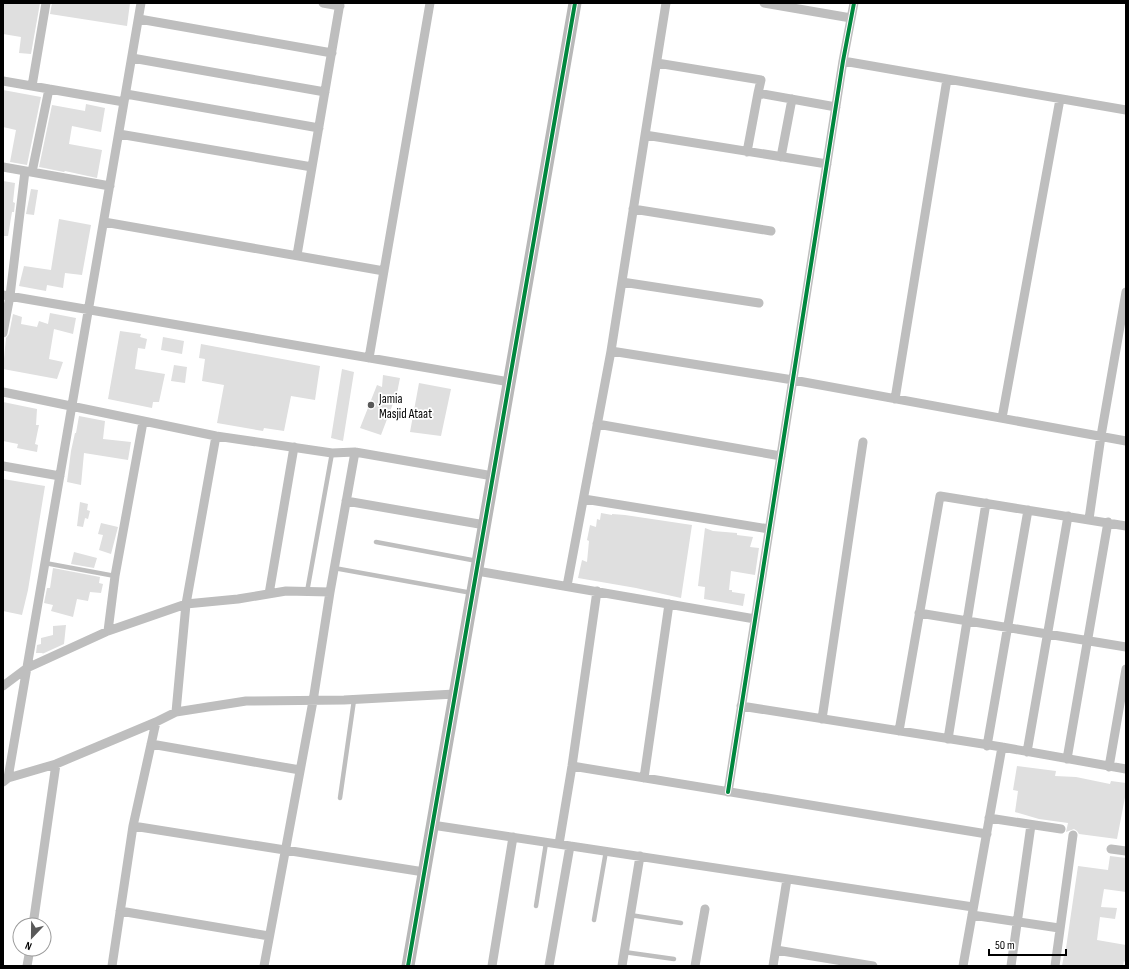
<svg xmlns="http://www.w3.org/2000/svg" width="1129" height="969" font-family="'Sofia Sans Condensed',sans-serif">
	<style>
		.building { fill: #dfdfdf }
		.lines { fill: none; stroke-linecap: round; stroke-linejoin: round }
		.lane { stroke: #bebebe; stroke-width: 4.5 }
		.street { stroke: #bebebe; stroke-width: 9 }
		.secondary { stroke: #b8b8b8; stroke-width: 13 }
		.cycleway-casing { stroke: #fff; stroke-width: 6 }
		.cycleway { stroke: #00873e; stroke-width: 4 }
		.poi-dot { fill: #595959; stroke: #fff; stroke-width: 1.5 }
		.labels { text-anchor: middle; stroke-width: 3.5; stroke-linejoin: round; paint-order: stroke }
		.poi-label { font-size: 13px; fill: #000; stroke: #fff; text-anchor: start }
	</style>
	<rect width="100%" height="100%" fill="#fff"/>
	<path class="building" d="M3,3H40L31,54L19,53L21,37L3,34Z
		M52,3H130L127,26L50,14Z
		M3,90L41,97L27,165L10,162L16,130L3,127Z
		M86,104L105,108L101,132L72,126L69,144L102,150L97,178L65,171L64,172L39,167L52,105L85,111Z
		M3,181L15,183L13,202L15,203L14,212H12L8,236H3Z
		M31,189L38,190L34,215L26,214Z
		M59,219L91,225L82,275L65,273L63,288L47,285L46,291L19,286L24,266L51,270Z
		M50,313L76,318L73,334L54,329L49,359L63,362L57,379L3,369L6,338L9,334L13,314L22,317L21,324L37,327L39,321L48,324Z
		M120,331L141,334L140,337L147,339L145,349L138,348L135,369L165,374L159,402H153L152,408L108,399Z
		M163,337L184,341L182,354L161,350Z
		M201,344L320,366L315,400L291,396L284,431L264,428L263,431L217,423L224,385L202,381L205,359L199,358Z
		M174,365L187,367L185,383L171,381Z
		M342,369L354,372L343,441L331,438Z
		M383,375L400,378L397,393L381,435L360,428L377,385L382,387Z
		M419,383L451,389L441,436L410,432Z
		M3,402L37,409L36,425H39L35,444L38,445L37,452L17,448L18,444L3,441Z
		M79,416L105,421L103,439L131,442L128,460L84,453L81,485L67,482L71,451L75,433H76Z
		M3,479L45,486L28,590L22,615L3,611Z
		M80,502L88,504L87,510L90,511L88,519L85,518L83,527L77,526Z
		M601,513L612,515V514L625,515L692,525L681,598L636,588L578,578L582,560L587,562L589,541L587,540L590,525L596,527L597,519L600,520Z
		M101,523L118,527L111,554L99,550L103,535L98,534Z
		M705,528L713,531L737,533V535L753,537L750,547L759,548L755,575L731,571L729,590H732V592L745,594L743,606L704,599L705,587L698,586Z
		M74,552L97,558L94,568L71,564Z
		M53,568L100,577L99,583L103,584L101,593L90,592L88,601L77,599L73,617L51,611L53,605L44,603L47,588H50Z
		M66,625L64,644L42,654L43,653H36L37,645L41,644V638L53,635V626Z
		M1017,766L1056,771L1055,776L1076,777L1110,784L1111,781L1126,783V792L1117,839L1079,834L1077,831L1074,829L1066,832L1068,823L1039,819L1015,812L1018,791L1013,790Z
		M1110,856L1126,858V892L1104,889L1101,907L1117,908L1115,919L1100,917L1097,940L1126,945L1125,962L1124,961L1123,966H1062L1064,955H1065L1078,866L1108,870Z"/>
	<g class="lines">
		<path class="lane" d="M376,542L477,561
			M45,563L115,576
			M334,568L472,593
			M307,592L332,453
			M340,798L354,700
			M536,906L546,843
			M630,915L681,923
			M594,920L606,851
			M624,952L674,959"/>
		<path class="street" d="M323,3L340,6
			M764,3L851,18
			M139,19L332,53
			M132,58L325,92
			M843,61L1126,110
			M657,63L761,80L758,93L836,107
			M3,81L124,102
			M32,86L46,3
			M126,94L319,128
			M119,134L312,167
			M645,135L666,3
			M747,152L758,93
			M781,157L792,99
			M3,167L110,186
			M32,172L49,89
			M633,209L771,231
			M104,222L384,271
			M297,255L340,3
			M622,282L759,303
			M3,295L510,382
			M3,333L10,296L25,171
			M611,351L793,380L1126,441
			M369,358L430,3
			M3,392L216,436L332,453L355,452L493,476
			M895,399L947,79
			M1002,418L1060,99
			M597,424L781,456
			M3,466L60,476
			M584,499L769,529
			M346,501L485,525
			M1089,519L1101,436L1126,292
			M477,571L755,619
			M567,586L611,351L645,135L827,164
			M269,594L294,447
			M919,613L1126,647
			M108,631L115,576L143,422
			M3,686L27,668L108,631L186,604L238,599L286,591L330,592
			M741,706L1002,747L1126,769
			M176,712L186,604L216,436
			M822,719L863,442
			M899,731L940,496L1126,526
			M948,739L986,503
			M151,744L300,770
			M987,746L1028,510
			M1027,752L1068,516
			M1067,759L1108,522
			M572,766L987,834
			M1109,767L1126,669
			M8,778L141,3
			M644,778L669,604
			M3,782L8,778L56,764L156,722L176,712L246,701L344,700L455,694
			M728,792L843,61L854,3
			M989,818L1061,829
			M432,825L973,907
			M133,826L424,872
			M559,844L572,766L597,591
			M1111,849L1126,851
			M120,911L269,936
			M972,915L1059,928
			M33,925L56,764
			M776,950L873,966
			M27,966L30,949
			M112,966L133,826L156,722
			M264,966L313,701L330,592L355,452
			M492,966L513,837
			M549,966L570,846
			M622,966L640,856
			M695,966L705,909
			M773,966L787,879
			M963,966L1002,747
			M1011,966L1031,825
			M1055,966L1073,835"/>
		<path class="secondary" d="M408,966L575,3"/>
		<defs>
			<path id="cycleway" d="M728,792L843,61L854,3
				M408,966L575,3"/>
		</defs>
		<use href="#cycleway" class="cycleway-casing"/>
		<use href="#cycleway" class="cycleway"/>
	</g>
	<circle class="poi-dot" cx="371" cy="405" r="4"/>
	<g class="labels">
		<g class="poi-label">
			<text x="379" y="403">Jamia<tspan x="379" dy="15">Masjid Ataat</tspan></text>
		</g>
	</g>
	<rect width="1129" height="969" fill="none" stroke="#000000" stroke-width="8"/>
	<g transform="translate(32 937) rotate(202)"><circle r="19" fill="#ffffff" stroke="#999999"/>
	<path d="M0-3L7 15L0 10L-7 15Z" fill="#595959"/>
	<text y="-6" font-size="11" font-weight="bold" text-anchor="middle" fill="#000000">N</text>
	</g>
	<path d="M989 949v6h77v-6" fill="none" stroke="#000000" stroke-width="2"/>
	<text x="995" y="949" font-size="12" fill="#000000" stroke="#ffffff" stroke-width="3" paint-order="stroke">50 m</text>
</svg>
